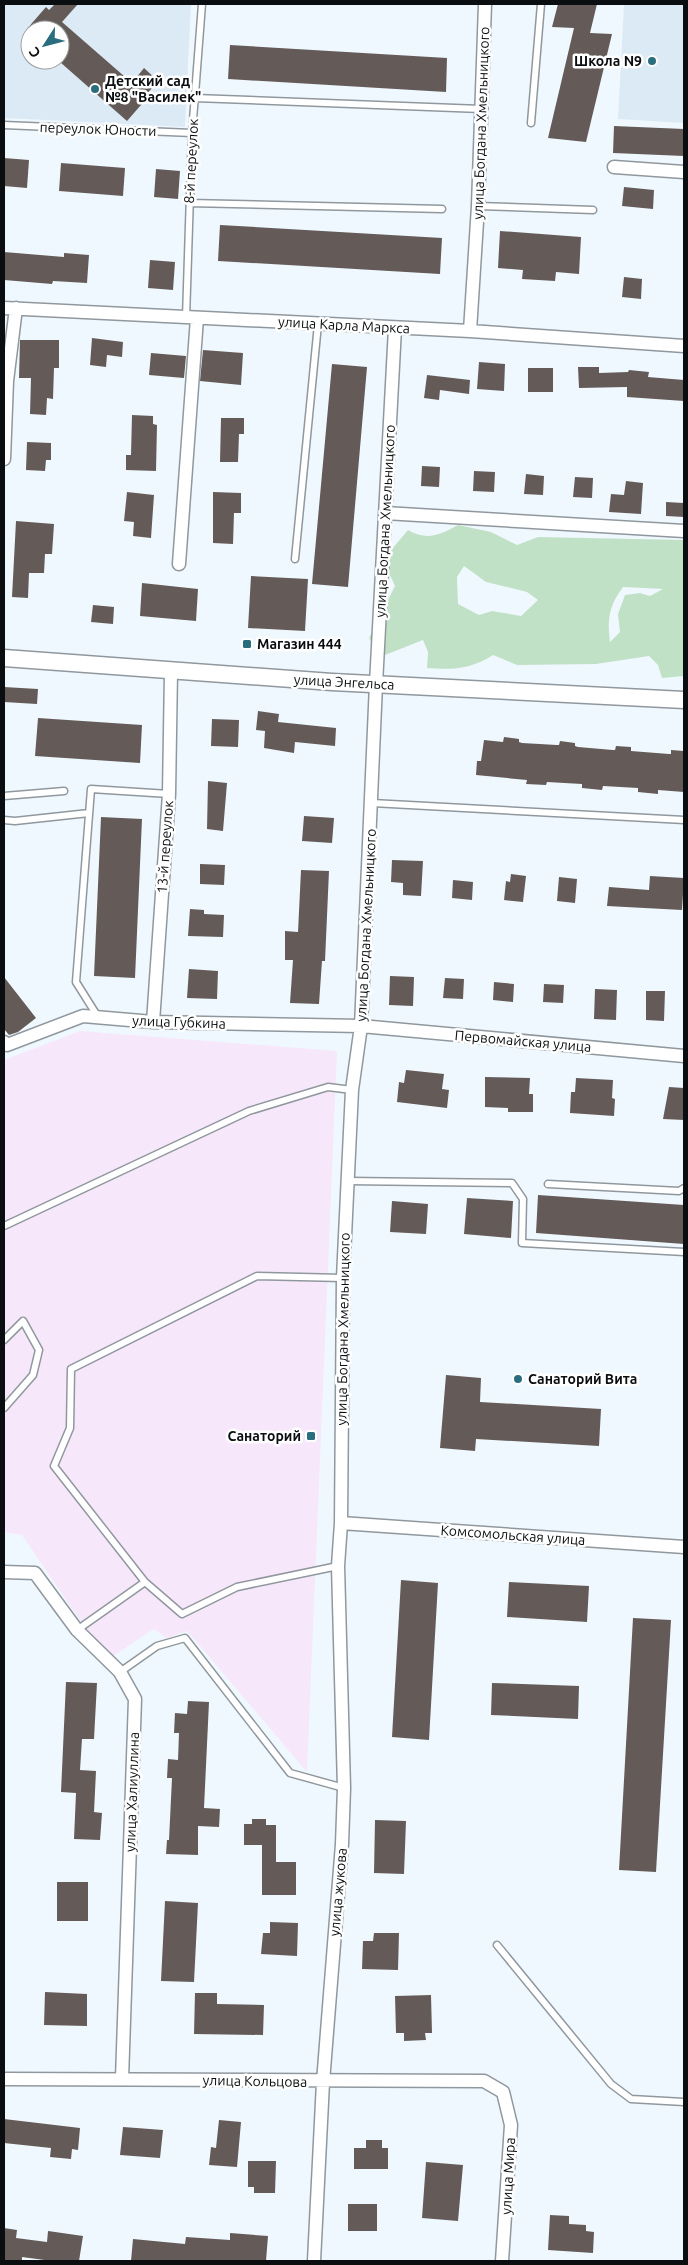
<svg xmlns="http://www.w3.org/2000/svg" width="688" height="2265" font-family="Ubuntu,sans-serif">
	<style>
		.built { fill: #dceaf5; fill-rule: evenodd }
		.industrial { fill: #f6e7fa }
		.green { fill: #c1e1c6; fill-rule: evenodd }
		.building { fill: #645b58 }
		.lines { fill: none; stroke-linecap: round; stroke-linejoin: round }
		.service-casing { stroke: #90989e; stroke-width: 9 }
		.minor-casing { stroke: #90989e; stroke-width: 15 }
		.tertiary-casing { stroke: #90989e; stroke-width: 19 }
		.service { stroke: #fff; stroke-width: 6 }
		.minor { stroke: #fff; stroke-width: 12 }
		.tertiary { stroke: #fff; stroke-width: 16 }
		.poi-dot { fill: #2a6d7e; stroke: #fff; stroke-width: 2 }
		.labels { text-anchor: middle; stroke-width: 5; stroke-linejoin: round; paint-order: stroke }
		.poi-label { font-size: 14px; font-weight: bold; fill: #0b0e10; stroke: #fff; text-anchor: start }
		.street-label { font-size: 14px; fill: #0b0e10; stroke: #fff }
	</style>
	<rect width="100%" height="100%" fill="#f0f8ff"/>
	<path class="built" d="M4,4H191L185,127L4,118ZM30,30H60V60H30Z
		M624,4H684V123L618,119Z"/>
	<path class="industrial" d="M80,1031L337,1051L307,1772L187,1631L166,1638L154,1629L107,1660L22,1535L4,1532V1060Z"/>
	<path class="green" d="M458,525L491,532L517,545L538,537L684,540V676L662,678L658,665L649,656L596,664L517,665L493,655C471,669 453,670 427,668L428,652L423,640L380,657L369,638L395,586L384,562L385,552L392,549L408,530C427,541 440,535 458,525ZM464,566L486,582L527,592L538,600L521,616L492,611L479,615L458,604L457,577ZM623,587L663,589L650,596L640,593L625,595L618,614L620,632L610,642C607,619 609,606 623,587Z"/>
	<path class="building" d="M55,4H78L62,22L132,83L144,68L158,81L146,95L148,97L127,121L60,62V30H26L46,7L49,10Z
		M558,4H597L590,33L612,34L586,142L548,138L574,28L552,27Z
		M230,45L447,58L446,92L228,79Z
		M614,126L684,129V156L613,153Z
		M4,158L29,160L27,188L4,186Z
		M61,163L125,168L123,196L59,191Z
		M156,169L180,171L178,199L154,197Z
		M624,187L654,190L653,209L622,206Z
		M220,225L442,238L440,274L218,261Z
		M500,231L581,237L579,274L556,272L555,281L522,279L523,270L498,268Z
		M4,252L64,257V253L89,255L87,283L53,281L52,284L4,280Z
		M150,260L175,262L173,290L148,288Z
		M624,277L642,279L641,299L622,297Z
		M92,338L123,342L122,357L107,355L106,367L90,365Z
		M20,340H59V368H54L53,399L47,398L46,415L30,414L31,378H19Z
		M203,350L243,353L241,385L200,381Z
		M151,353L186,356L184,378L149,375Z
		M479,362L505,364L504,391L477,389Z
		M332,364L367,367L348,587L312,584Z
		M578,367H599V373L628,372L629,370L649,372L648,377L684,380V401L627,397V387L579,388Z
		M528,368H553V392H528Z
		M427,375L470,380L469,394L440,390L439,400L424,398Z
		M132,415L153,416V424L157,425L156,471L126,470V455H131Z
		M221,418H244V434H239L238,462H220Z
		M27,442L51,443V460H46L45,471L26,470Z
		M422,466L440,467L439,487L421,486Z
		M474,471L495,472L494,492L473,491Z
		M526,474L544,476L543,495L524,494Z
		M575,477L593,478L592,498L573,497Z
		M626,481L643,483L641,514L609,512L611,494L624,495Z
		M127,492L154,495L151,538L133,536L134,522L124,521Z
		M213,492L241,493V513H234L233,544L213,543Z
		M666,502L684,503V517L666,516Z
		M16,521L54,524L52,554H45L44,573H29L28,598L12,597Z
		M251,576L308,579L305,631L248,628Z
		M142,583L198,589L196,621L140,616Z
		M93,605L114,607L113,624L91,622Z
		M4,687L38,689L37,704L4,702Z
		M258,711L279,714L278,722L336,728L335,746L295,742L294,753L264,748L265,731L256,730Z
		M38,718L142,725L140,763L35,756Z
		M212,719L239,720L238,747L211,746Z
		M504,737L519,739V742L522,743L557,745H559L560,741L575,743V746L578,747L613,750H615L616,746L631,747V751L669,754H671V750L684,751V792L658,790V794L638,792V788L603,786L602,790L582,788V784L547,782L546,785L526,784L527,780L476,775L477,761H481L484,740L503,742Z
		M208,781L227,783L223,831L207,829Z
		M304,816L334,818L332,843L302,841Z
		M101,817L142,819L135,978L94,976Z
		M392,860L423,861L421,896L403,895V883L391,882Z
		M200,864L225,865L224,885L200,884Z
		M301,870L329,871L325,961H322L319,1004L290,1003L293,960H285V931L298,932Z
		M511,874L526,876L523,902L504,900L506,881L510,882Z
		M650,876L684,878L682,910L607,906L609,887L649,890Z
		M559,877L577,879L575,903L557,901Z
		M453,880L473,882L472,900L452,898Z
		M190,909L204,910V914L224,915L223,937L188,936Z
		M189,969L218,971L217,999L187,998Z
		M390,976L414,977L413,1006L389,1005Z
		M4,977L36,1018L18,1032L9,1035L4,1029Z
		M445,978L464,979L463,999L443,998Z
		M494,982L514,984L513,1002L493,1000Z
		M544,984L564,985L563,1003L543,1002Z
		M595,989L617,990L616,1020L594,1019Z
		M646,991H665L664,1021L646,1020Z
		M406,1070L444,1074L442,1089L449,1090L447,1108L397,1102L399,1082L404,1083Z
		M485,1077L530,1078L529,1094H533V1112H508V1108L485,1107Z
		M576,1078L613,1080L612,1098L615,1099L614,1116L570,1113L571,1092H575Z
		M669,1087L684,1088V1120L663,1119Z
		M538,1195L684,1205V1244L536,1233Z
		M467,1198L513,1201L511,1238L464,1234Z
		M392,1201L428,1204L426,1234L390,1232Z
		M446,1375L481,1378L480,1402L601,1409L599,1446L476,1439L475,1451L440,1448Z
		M401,1580L438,1583L429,1740L392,1737Z
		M509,1582L589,1586L587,1622L507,1617Z
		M633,1618L671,1620L656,1872L619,1870Z
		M66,1682L97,1683L94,1739H82L80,1770L96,1771L94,1812L102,1813L100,1840L74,1839L76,1793L61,1792Z
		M492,1683L579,1686L578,1719L491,1715Z
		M188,1701L209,1702L204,1808L220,1809L219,1827L198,1826V1855L166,1854L167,1840H169L172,1778H167L168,1759L178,1760L179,1733H174L175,1713L187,1714Z
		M252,1819H266V1825H276V1862H296V1895H262V1845H244V1824H252Z
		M375,1820L406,1821L404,1874L374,1873Z
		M57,1882H88V1921H57Z
		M165,1901L198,1903L194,1982L161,1981Z
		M270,1922L298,1923L297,1956L261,1954L263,1933H270Z
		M374,1933H399L398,1970L362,1969L363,1941H373Z
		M45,1992L87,1994V2026L44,2025Z
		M195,1993H217V2004L264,2005L263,2035L194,2034Z
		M431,1995L432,2033H425L426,2040L404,2041V2033H396L395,1996Z
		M4,2119L80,2128L78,2150L72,2149L71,2159L50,2157L51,2148L4,2143Z
		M219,2120L241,2122L237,2167L209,2165L211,2147L216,2148Z
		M123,2127L163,2130L160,2158L120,2155Z
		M366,2140H382V2148H388V2169H354V2148H366Z
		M248,2161H276L275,2193H254V2187H248Z
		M426,2162L463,2165L458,2221L422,2218Z
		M348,2204H377V2231H348Z
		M550,2215L569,2216V2224L586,2225V2231L594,2232L593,2253L548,2250Z
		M4,2228L17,2230L16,2238L47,2242L48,2231L83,2236L79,2261H52L22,2257V2261H4Z
		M230,2233L268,2236L266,2261H131L133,2239L185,2244L186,2237L230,2240Z"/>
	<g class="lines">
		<defs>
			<path id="service" d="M195,98L481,109
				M531,123L541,4
				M4,125L192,133
				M189,203L442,209
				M478,206L593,210
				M186,318L192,133L202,4
				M295,559L318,324
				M4,796L64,791
				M372,803L684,820
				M4,820L15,821L89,813
				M98,1017L76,982L91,789L169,794
				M347,1181L512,1183L523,1199L522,1243L684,1252
				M548,1184L679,1191L684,1188
				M4,1226L249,1111L328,1087L352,1090
				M4,1340L23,1321L39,1350L33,1375L4,1408
				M145,1582L182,1614L237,1587L338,1566
				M77,1630L145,1582L54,1466L70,1428L71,1369L257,1276L343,1278
				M120,1672L157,1646L185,1638L290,1773L344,1788
				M497,1945L611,2084L631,2099L684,2102"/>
			<path id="minor" d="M614,167L684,172
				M4,308L470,331L684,346
				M470,331L478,206L485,4
				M4,459L7,381L16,308
				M385,513L684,531
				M179,564L197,318
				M153,1022L169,794L171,671
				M4,1042L7,1045L83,1016L153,1022L361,1026L684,1056
				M341,1523L684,1547
				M4,1572L35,1573L77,1630L120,1672L135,1699L122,2079
				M4,2079L484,2081L503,2092L511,2125L502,2261
				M314,2261L323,2082L342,1844L344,1788L338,1566L341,1523L343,1278L352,1090L361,1026L376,684L395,328"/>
			<path id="tertiary" d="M4,658L332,682L684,700"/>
		</defs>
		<use href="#service" class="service-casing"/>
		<use href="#minor" class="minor-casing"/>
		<use href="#tertiary" class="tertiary-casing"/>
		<use href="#service" class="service"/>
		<use href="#minor" class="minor"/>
		<use href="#tertiary" class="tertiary"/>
	</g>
	<g class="poi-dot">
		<circle cx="652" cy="61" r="5"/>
		<circle cx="95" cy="89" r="5"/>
		<rect x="242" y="639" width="10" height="10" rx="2.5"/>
		<circle cx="518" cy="1379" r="5"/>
		<rect x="306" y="1431" width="10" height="10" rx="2.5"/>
	</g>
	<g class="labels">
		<g class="poi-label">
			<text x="642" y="66" text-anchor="end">Школа N9</text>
			<text x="105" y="86">Детский сад<tspan x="105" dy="16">№8 "Василек"</tspan></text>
			<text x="257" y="649">Магазин 444</text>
			<text x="528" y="1384">Санаторий Вита</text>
			<text x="301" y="1441" text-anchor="end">Санаторий</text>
		</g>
		<g class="street-label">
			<text transform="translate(481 123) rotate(-88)" y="5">улица Богдана Хмельницкого</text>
			<text transform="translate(98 129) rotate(2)" y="5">переулок Юности</text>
			<text transform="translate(191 161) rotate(-87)" y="5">8-й переулок</text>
			<text transform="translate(344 325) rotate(3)" y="5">улица Карла Маркса</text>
			<text transform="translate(385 521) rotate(-87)" y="5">улица Богдана Хмельницкого</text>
			<text transform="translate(344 682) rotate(3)" y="5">улица Энгельса</text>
			<text transform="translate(165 847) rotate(-86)" y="5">13-й переулок</text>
			<text transform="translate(366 925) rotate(-87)" y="5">улица Богдана Хмельницкого</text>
			<text transform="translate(179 1022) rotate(2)" y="5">улица Губкина</text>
			<text transform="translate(523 1041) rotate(5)" y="5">Первомайская улица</text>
			<text transform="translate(343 1329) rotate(-89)" y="5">улица Богдана Хмельницкого</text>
			<text transform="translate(513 1535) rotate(4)" y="5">Комсомольская улица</text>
			<text transform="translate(132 1792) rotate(-88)" y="5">улица Халиуллина</text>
			<text transform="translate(338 1892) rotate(-85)" y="5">улица жукова</text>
			<text transform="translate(255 2081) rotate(1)" y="5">улица Кольцова</text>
			<text transform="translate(508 2176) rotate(-87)" y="5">улица Мира</text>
		</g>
	</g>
	<rect width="688" height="2265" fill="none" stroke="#0b0e10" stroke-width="10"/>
	<g transform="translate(45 45) rotate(234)"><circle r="24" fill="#ffffff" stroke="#9d9f9f"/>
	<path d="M0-4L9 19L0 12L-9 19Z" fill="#2a6d7e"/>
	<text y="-8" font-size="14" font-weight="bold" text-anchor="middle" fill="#0b0e10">С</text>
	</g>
</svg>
